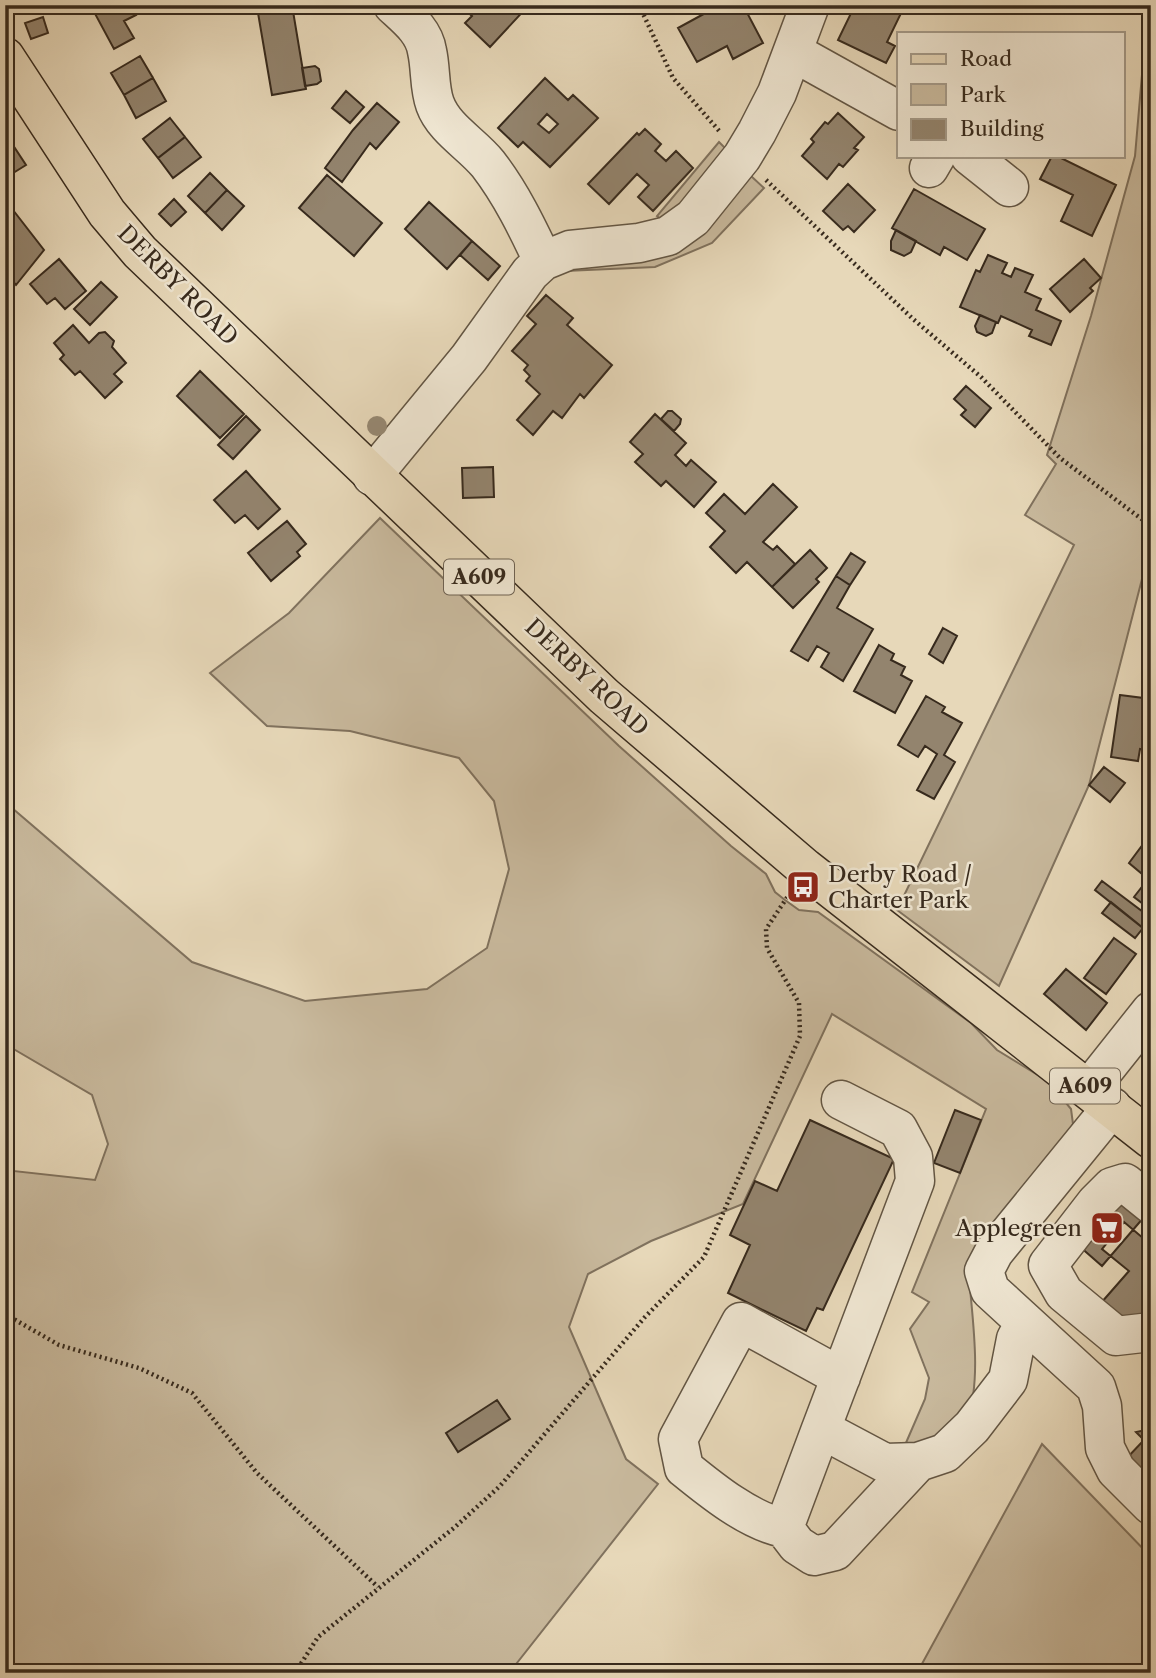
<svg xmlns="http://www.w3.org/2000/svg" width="1156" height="1678" font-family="'Libre Caslon Text',serif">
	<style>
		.green { fill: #c9ba9e; stroke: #80725e; stroke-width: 2 }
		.building { fill: #93846e; stroke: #372a1d; stroke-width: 2; fill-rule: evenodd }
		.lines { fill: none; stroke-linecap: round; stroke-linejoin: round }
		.minor-casing { stroke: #635644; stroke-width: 41 }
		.major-casing { stroke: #372a1d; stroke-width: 41 }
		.path { stroke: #372a1d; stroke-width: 4.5; stroke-dasharray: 2 3.5; stroke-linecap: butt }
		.minor { stroke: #efe6d2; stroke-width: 38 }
		.major { stroke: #e7d8b9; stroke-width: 38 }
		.tree { fill: #968872 }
		.labels { text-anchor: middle; stroke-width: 5; stroke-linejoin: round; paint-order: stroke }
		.shield { fill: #efe6d2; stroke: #6e6253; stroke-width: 2 }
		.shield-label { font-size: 21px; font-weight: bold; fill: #372a1d }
		.street-label { font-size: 23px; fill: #372a1d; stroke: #efe6d2 }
		.poi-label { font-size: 23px; fill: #372a1d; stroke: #efe6d2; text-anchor: start }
	</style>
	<rect width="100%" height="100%" fill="#e7d8b9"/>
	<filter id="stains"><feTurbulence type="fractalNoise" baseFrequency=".00286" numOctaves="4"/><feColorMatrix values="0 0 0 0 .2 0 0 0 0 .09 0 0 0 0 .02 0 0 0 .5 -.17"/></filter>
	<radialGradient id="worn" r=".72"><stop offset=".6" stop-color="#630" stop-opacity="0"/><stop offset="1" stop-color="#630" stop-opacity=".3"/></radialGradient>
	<path class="green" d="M1148,5H1151V544L1089,785L999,986L897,910L1074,545L1025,515L1056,464L1047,455L1091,316L1135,156Z
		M719,142L728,151L717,167L663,221L657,216Z
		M751,176L764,188L712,243L655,267L565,271Z
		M380,518L619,746L731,846L766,874L775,892L785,900L799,910L818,912L971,1023L997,1050L1049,1082L1071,1109L1073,1124L1069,1135L968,1264C971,1312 983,1376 967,1421L902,1452L925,1399L929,1378L910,1329L929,1302L912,1292L986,1109L832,1014L743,1204L651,1241L588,1274L569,1327L626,1459L658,1484L509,1673H5V1170L95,1180L108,1144L92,1095L5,1044V812L12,808L192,962L305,1001L427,989L487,948L509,869L494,801L459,758L350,731L267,726L210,673L289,613Z
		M1042,1444L1151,1557V1673H917Z"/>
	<path class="building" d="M102,5H130L136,15L124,21L134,38L114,49L93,10Z
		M268,5H292L306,89L272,95L257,7Z
		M460,5H529L490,47L465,23L472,16Z
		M708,5H743L763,43L733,59L727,46L697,62L678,28L711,10Z
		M855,5H905L887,42L895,46L886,63L838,40Z
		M43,17L48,33L31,39L25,23Z
		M140,56L153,78L124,95L111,73Z
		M315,66L319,69L321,81L317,84L305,86L302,68Z
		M153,78L166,101L136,118L124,95Z
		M545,78L568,100L573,95L598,118L550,167L523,142L518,147L498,128ZM547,114L558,124L549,133L538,124Z
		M346,91L364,107L350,123L332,108Z
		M377,103L399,122L376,149L370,143L342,182L325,168L353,130Z
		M838,113L864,137L854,148L858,150L843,167L839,164L827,179L802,156L814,142L811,139L825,122L828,124Z
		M170,118L185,137L158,158L143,139Z
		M645,129L661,144L655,151L666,161L676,151L693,168L653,211L638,197L649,185L637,174L609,204L588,184L637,133L639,135Z
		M5,133L26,165L5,178Z
		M185,137L201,157L173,178L158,158Z
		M1052,156H1057L1116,185L1092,236L1061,221L1073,195L1040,179Z
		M210,173L227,190L205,213L188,196Z
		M327,175L382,223L354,256L299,208Z
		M848,184L875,210L854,232L848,226L843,230L823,211Z
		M914,189L985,229L967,260L944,247L940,255L892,228Z
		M227,190L244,206L222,230L205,213Z
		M174,199L186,212L171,226L159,214Z
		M429,202L472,241L447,269L405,229Z
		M13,210L44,250L16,285L5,271V215Z
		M896,230L916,241L911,252L904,256L891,250V241Z
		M472,241L500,266L488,280L460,255Z
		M988,255L1007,263L1002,273L1011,277L1015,268L1033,275L1025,292L1041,299L1036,310L1061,321L1051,345L1029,336L1032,330L1001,316L998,323L960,307L976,270L980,272Z
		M59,259L86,291L65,309L55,298L47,304L30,284Z
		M1084,259L1101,278L1090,288L1093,291L1070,312L1050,289Z
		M101,282L117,297L90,325L74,309Z
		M546,295L573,318L567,325L612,365L584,398L580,394L562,418L553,411L533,435L517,420L540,394L526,381L530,376L524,370L528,365L512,351L536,324L527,316Z
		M980,315L996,322L992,333L986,336L977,332L975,326Z
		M73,325L89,343L99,333L105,332L114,341L112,347L126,363L114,374L122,382L105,398L80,371L75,375L60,359L64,355L54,343Z
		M200,371L244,414L220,438L177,396Z
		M966,386L991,408L975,427L961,415L966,410L954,399Z
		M668,411H672L681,419L680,424L674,431L661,419Z
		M655,414L686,443L675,455L686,466L691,460L716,482L694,507L666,481L661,486L635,462L643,454L630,442Z
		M246,416L260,430L233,459L218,445Z
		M493,467L494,497L463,498L462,468Z
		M246,471L280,509L258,529L245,515L235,523L214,500Z
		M773,484L797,507L763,542L773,550L777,546L795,564L772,587L747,562L736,573L710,547L725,531L706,513L724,494L745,514Z
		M287,521L306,544L297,552L300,556L271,581L248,553Z
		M810,550L827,568L816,579L819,582L793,608L772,587Z
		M851,553L865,562L850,585L836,576Z
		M836,576L850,585L837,608L873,629L843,681L821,667L829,653L817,646L808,661L791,651Z
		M943,628L957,636L943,663L929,654Z
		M879,645L894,654L891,660L905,667L901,675L912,681L895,713L854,691Z
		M1120,695L1151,699V751L1140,749L1138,761L1111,757Z
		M926,696L945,707L942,712L962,723L944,755L955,762L934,799L917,790L937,754L925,746L918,757L898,745Z
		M1104,767L1125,783L1110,802L1089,785Z
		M1141,847L1151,855V910L1134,897L1148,879L1129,863Z
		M1102,881L1151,918L1143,928L1095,890Z
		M1111,902L1143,928L1135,938L1102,913Z
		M1114,938L1136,954L1106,994L1084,978Z
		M1066,969L1107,1003L1086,1030L1044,994Z
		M955,1110L981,1120L960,1173L934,1163Z
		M810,1120L894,1159L823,1310L817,1308L806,1331L728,1293L750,1245L730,1235L755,1181L777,1191Z
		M1113,1190L1144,1217L1102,1266L1071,1239Z
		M1124,1222L1150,1244L1151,1242V1311L1134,1331L1101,1303L1129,1271L1102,1249Z
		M497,1400L510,1419L458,1452L446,1433Z
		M1151,1429V1485L1125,1460L1144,1440L1136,1432Z"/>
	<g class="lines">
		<defs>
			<path id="minor" d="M393,5C407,18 424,31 427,51C431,68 429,88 435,104C444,129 472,144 488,164C511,194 527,227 543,261
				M793,52L899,111
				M970,156L1009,187
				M929,168L936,156
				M372,476L469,358L530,273L543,261L570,250L639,243L668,236L693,218L742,157L757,132L777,93L810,5
				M1089,1089L1151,1011
				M841,1100L898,1129L913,1157L915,1181L821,1429L885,1463L918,1462L945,1453L972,1427L1008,1380L1016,1339L1025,1322
				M1112,1107L994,1252L984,1271L990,1290L1096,1387L1102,1406L1105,1448L1116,1470L1151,1505
				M1151,1204L1125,1183L1112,1187L1096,1203L1048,1265L1064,1293L1116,1336L1151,1332
				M821,1429L784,1528L797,1545L814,1556L835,1551L918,1462
				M784,1528C749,1521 711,1490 684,1468L678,1439L741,1322L841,1377"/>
			<path id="major" d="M5,57L107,213L140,252L604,696L805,868L1151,1139"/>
		</defs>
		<use href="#minor" class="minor-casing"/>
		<use href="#major" class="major-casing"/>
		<path class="path" d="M639,5L673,78L721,133
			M766,180L913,319L981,377L1060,458L1151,526
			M5,1314L59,1345L139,1368L192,1393L257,1473L378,1587
			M295,1673L318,1637L455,1527L500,1486L645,1317L704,1257L800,1036L799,1003L767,948L766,929L788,896"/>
		<use href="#minor" class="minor"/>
		<use href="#major" class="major"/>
	</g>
	<circle class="tree" cx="377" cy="426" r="10"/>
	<defs>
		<symbol id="bus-square" viewBox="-11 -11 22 22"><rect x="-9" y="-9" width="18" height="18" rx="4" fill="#8f2418" stroke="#efe6d2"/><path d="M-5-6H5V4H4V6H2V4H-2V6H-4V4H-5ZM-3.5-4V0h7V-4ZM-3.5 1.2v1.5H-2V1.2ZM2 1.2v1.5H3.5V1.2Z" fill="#fff"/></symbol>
		<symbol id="supermarket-square" viewBox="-11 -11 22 22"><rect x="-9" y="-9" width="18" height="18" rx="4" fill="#8f2418" stroke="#efe6d2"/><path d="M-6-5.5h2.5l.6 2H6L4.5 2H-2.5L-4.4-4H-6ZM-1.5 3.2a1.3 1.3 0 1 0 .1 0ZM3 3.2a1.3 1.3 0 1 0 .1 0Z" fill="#fff"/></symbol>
	</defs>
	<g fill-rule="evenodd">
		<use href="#bus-square" x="784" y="868" width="38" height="38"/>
		<use href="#supermarket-square" x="1088" y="1209" width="38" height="38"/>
	</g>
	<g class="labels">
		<g class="shield">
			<rect x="444" y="559.5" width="70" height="35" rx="5"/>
			<rect x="1050" y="1068.5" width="70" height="35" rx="5"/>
		</g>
		<g class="shield-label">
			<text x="479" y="584">A609</text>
			<text x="1085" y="1093">A609</text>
		</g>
		<g class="street-label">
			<text transform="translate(178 285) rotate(45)" y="8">DERBY ROAD</text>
			<text transform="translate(587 677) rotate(43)" y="8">DERBY ROAD</text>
		</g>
		<g class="poi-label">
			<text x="828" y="882">Derby Road /<tspan x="828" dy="26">Charter Park</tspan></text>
			<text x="1082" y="1236" text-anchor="end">Applegreen</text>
		</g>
	</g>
	<rect width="1156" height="1678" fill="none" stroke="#e7d8b9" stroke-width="28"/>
	<rect x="7" y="7" width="1142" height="1664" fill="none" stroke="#372a1d" stroke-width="3.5"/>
	<rect x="14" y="14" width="1128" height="1650" fill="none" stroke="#372a1d" stroke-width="2"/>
	<rect x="897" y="32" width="228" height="126" fill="#efe6d2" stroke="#a59b8a" stroke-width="2"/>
	<rect x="911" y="54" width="35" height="10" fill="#e7d8b9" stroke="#a59b8a" stroke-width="2"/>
	<text x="960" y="66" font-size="21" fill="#372a1d">Road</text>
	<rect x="911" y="84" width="35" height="21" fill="#c9ba9e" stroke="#a59b8a" stroke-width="2"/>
	<text x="960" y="102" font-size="21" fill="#372a1d">Park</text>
	<rect x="911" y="119" width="35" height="21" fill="#93846e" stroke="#a59b8a" stroke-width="2"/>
	<text x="960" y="136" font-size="21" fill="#372a1d">Building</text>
	<rect width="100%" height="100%" filter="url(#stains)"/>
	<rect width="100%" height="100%" fill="url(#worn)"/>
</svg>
